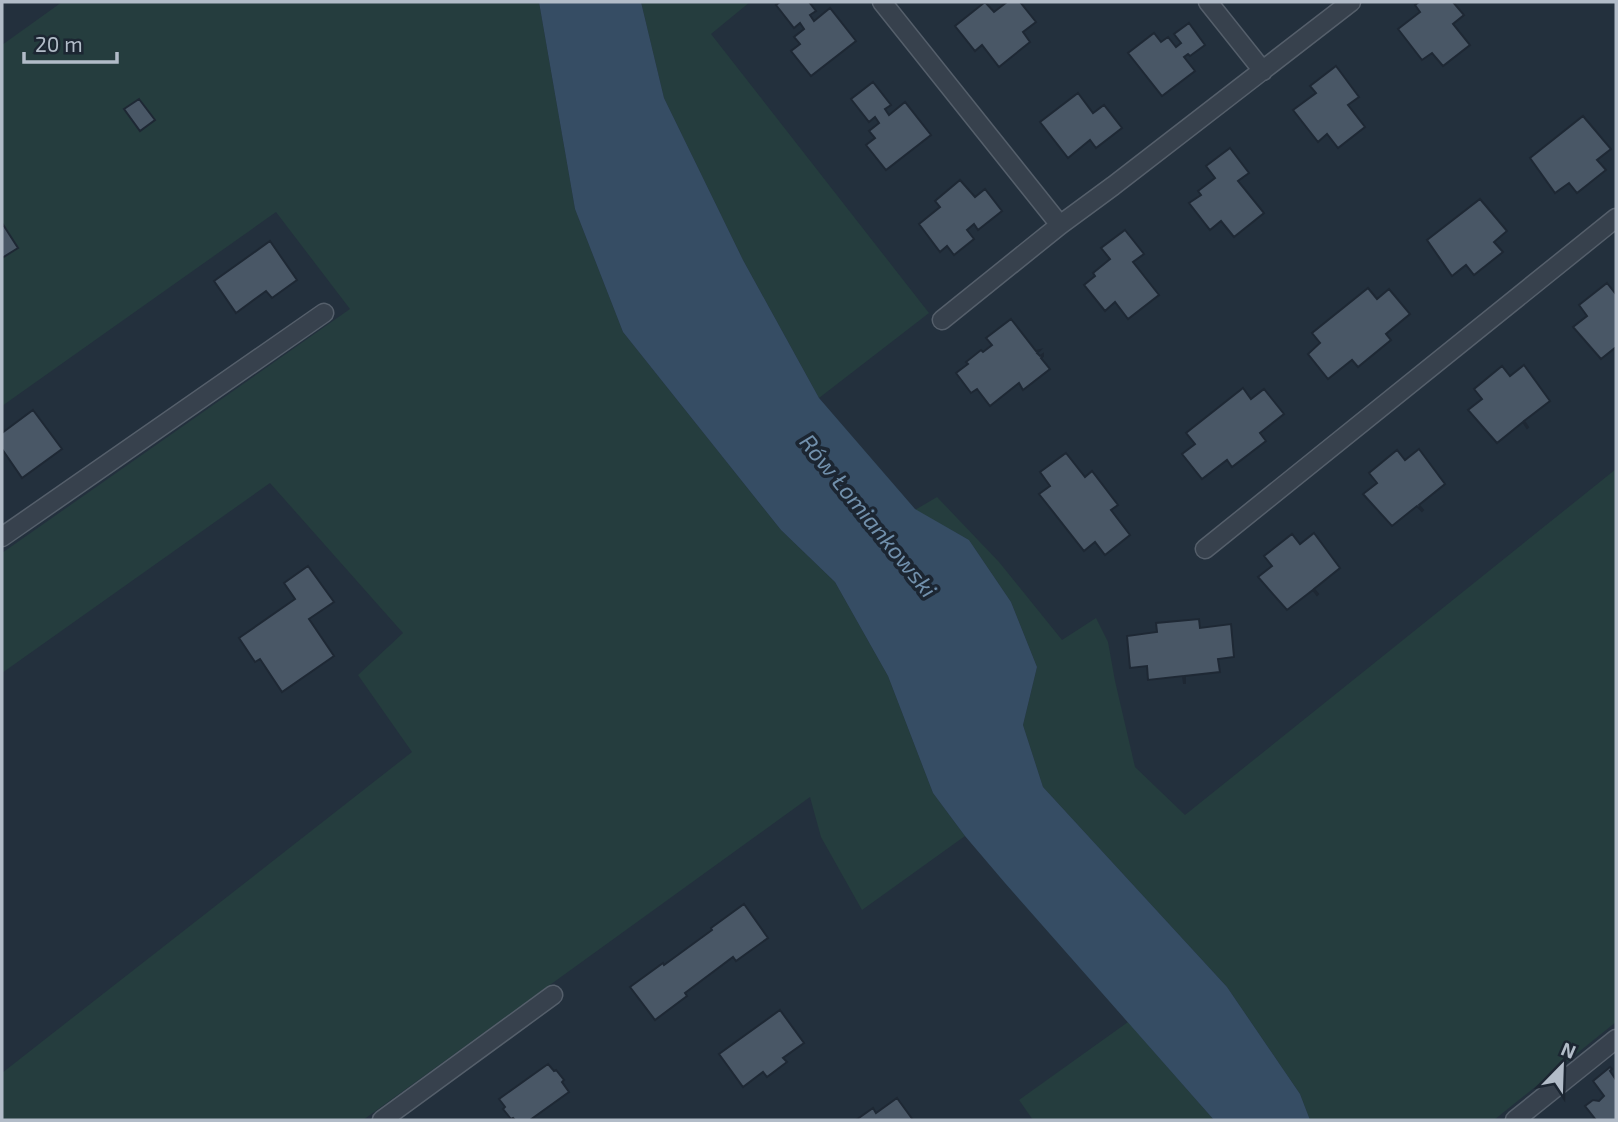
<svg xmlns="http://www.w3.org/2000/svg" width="1618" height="1122" font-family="'Exo 2',sans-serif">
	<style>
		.green { fill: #253d3e }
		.water { fill: #364d64 }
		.building { fill: #495766; stroke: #1e2834; stroke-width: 2 }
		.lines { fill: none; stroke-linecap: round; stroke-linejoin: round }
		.service-casing { stroke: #555f6b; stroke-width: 21 }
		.service { stroke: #37414d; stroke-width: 18 }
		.labels { text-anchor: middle; stroke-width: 7; stroke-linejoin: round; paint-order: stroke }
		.water-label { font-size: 23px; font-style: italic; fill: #7190ac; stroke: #1c2632 }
	</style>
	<rect width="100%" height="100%" fill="#23303d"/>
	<path class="green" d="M62,2H539L575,209L623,332L781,530L835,582L888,676L933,793L965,836L862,910L821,837L810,797L363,1120H2V1073L412,752L358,675L403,633L270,483L2,673V553L350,309L276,212L2,406V45Z
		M641,2H750L711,34L929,313L819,398L743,260L664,98Z
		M1616,469V1022L1494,1120H1310L1300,1094L1227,987L1043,787L1023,725L1037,667L1011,602L969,540L915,510L937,497L999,562L1062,640L1096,618L1108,642L1115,681L1135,767L1185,815Z
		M1128,1022L1214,1120H1033L1019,1100Z"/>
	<path class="water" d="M539,2H641L664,98L743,260L819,398L915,509L969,540L1011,602L1037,667L1023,725L1043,787L1227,987L1300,1094L1310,1120H1214L1005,883L965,836L933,793L888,676L835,582L781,530L623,332L575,209Z"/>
	<path class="building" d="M780,2H809L816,11L810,15L814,21L830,8L856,41L811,76L791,51L800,44L794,37L804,29L800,23L794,28L776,5Z
		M985,2L994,12L1007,2H1020L1036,22L1023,32L1030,42L999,67L982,45L975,51L955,26Z
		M1419,2H1453L1464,15L1453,24L1470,45L1443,66L1432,53L1422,60L1398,29L1420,12L1415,5Z
		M1189,23L1205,45L1190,56L1188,54L1184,57L1195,71L1162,96L1128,53L1154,33L1161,42L1168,37L1176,47L1181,43L1174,34Z
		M1336,66L1359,97L1348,105L1365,127L1338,148L1327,134L1318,142L1293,110L1316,93L1310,86Z
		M873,82L891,105L885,109L889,115L905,102L931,135L886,170L866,145L875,138L869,131L879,123L875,117L869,122L851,99Z
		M1078,93L1093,113L1104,105L1122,128L1096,148L1090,140L1068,158L1040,122Z
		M139,99L155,120L140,131L124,109Z
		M1583,116L1611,149L1597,160L1606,170L1577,193L1569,183L1555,193L1530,158Z
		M1230,148L1249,173L1238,181L1264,213L1234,237L1221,221L1210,230L1189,203L1201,195L1198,191L1215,178L1206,166Z
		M960,180L975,197L985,189L1002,211L978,230L974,224L967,230L974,239L954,255L947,246L940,252L919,224L940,207L935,201Z
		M1480,199L1507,231L1494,242L1503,252L1474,275L1466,265L1452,276L1427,240Z
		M2,223L18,248L2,258Z
		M1125,230L1144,254L1133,262L1159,295L1128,319L1115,302L1105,311L1084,285L1095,276L1093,273L1110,259L1101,248Z
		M270,241L297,280L272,298L266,291L236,313L214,281Z
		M1607,283L1615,293L1616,292V347L1601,359L1573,327L1587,316L1579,305Z
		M1368,288L1377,299L1389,289L1410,314L1386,334L1391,340L1358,367L1352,360L1328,379L1308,354L1320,343L1312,333Z
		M1011,319L1036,351L1040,350L1037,353L1040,356L1043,354V356L1041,358L1050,369L1023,390L1019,383L990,406L977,389L971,393L956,373L968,364L966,362L981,350L983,352L992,345L986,338Z
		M1524,365L1550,401L1524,421L1528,427L1527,428L1523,422L1497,443L1468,410L1482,399L1474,389L1502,366L1510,376Z
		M1243,388L1251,399L1264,389L1284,414L1260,433L1266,441L1232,467L1227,460L1202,479L1182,454L1195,444L1186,433Z
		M33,410L62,449L22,478L2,449V433Z
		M1419,449L1445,484L1419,505L1423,510L1422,511L1417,506L1392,526L1363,494L1377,483L1369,473L1397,450L1405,460Z
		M1066,453L1085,477L1092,471L1118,505L1111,510L1130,535L1105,555L1095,542L1084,551L1039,494L1050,486L1040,472Z
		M1314,533L1340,568L1314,589L1318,594L1317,595L1313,590L1287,610L1258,577L1272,566L1264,556L1292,534L1300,544Z
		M308,566L334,602L309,619L334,656L282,692L260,659L255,662L239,638L295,599L284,583Z
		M1199,619L1200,628L1231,624L1234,657L1218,659L1220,672L1185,676V683H1184L1183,676L1148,680L1147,666L1130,668L1127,636L1157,632L1156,623Z
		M744,904L768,938L736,961L733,957L685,993L687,996L655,1020L630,987L663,963L664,965L712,930L711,928Z
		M780,1010L804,1043L783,1058L787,1062L767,1077L763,1072L743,1087L719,1054Z
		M548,1064L554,1071L556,1070L564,1080L562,1082L569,1092L530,1120H515L513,1118L511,1119L503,1109L505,1107L499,1099Z
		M1610,1067L1612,1069L1610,1071L1616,1080V1120H1596L1585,1106L1593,1100L1599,1101L1604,1096L1593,1081Z
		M897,1098L913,1120H856L873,1108L876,1113Z"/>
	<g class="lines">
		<defs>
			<path id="service" d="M882,2L1060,225
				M1208,2L1263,71
				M942,320L1060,225L1113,186L1351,2
				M2,537L324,313
				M1205,549L1616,218
				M382,1120L553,995
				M1515,1120L1616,1039"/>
		</defs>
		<use href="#service" class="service-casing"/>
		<use href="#service" class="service"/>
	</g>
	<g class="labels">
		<g class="water-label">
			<text transform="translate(868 516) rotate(51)" y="8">Rów Łomiankowski</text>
		</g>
	</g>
	<rect width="1618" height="1122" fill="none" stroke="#b2bcc8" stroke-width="7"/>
	<g transform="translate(1562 1066) rotate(23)" stroke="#1c2632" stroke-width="5" paint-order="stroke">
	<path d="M0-5L12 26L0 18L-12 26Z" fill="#b2bcc8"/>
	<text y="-10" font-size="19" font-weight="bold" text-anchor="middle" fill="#b2bcc8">N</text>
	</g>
	<path d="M24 52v10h93v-10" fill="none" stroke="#b2bcc8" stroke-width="3.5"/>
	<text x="35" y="52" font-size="21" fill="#b2bcc8" stroke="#1c2632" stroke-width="5" paint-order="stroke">20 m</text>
</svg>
